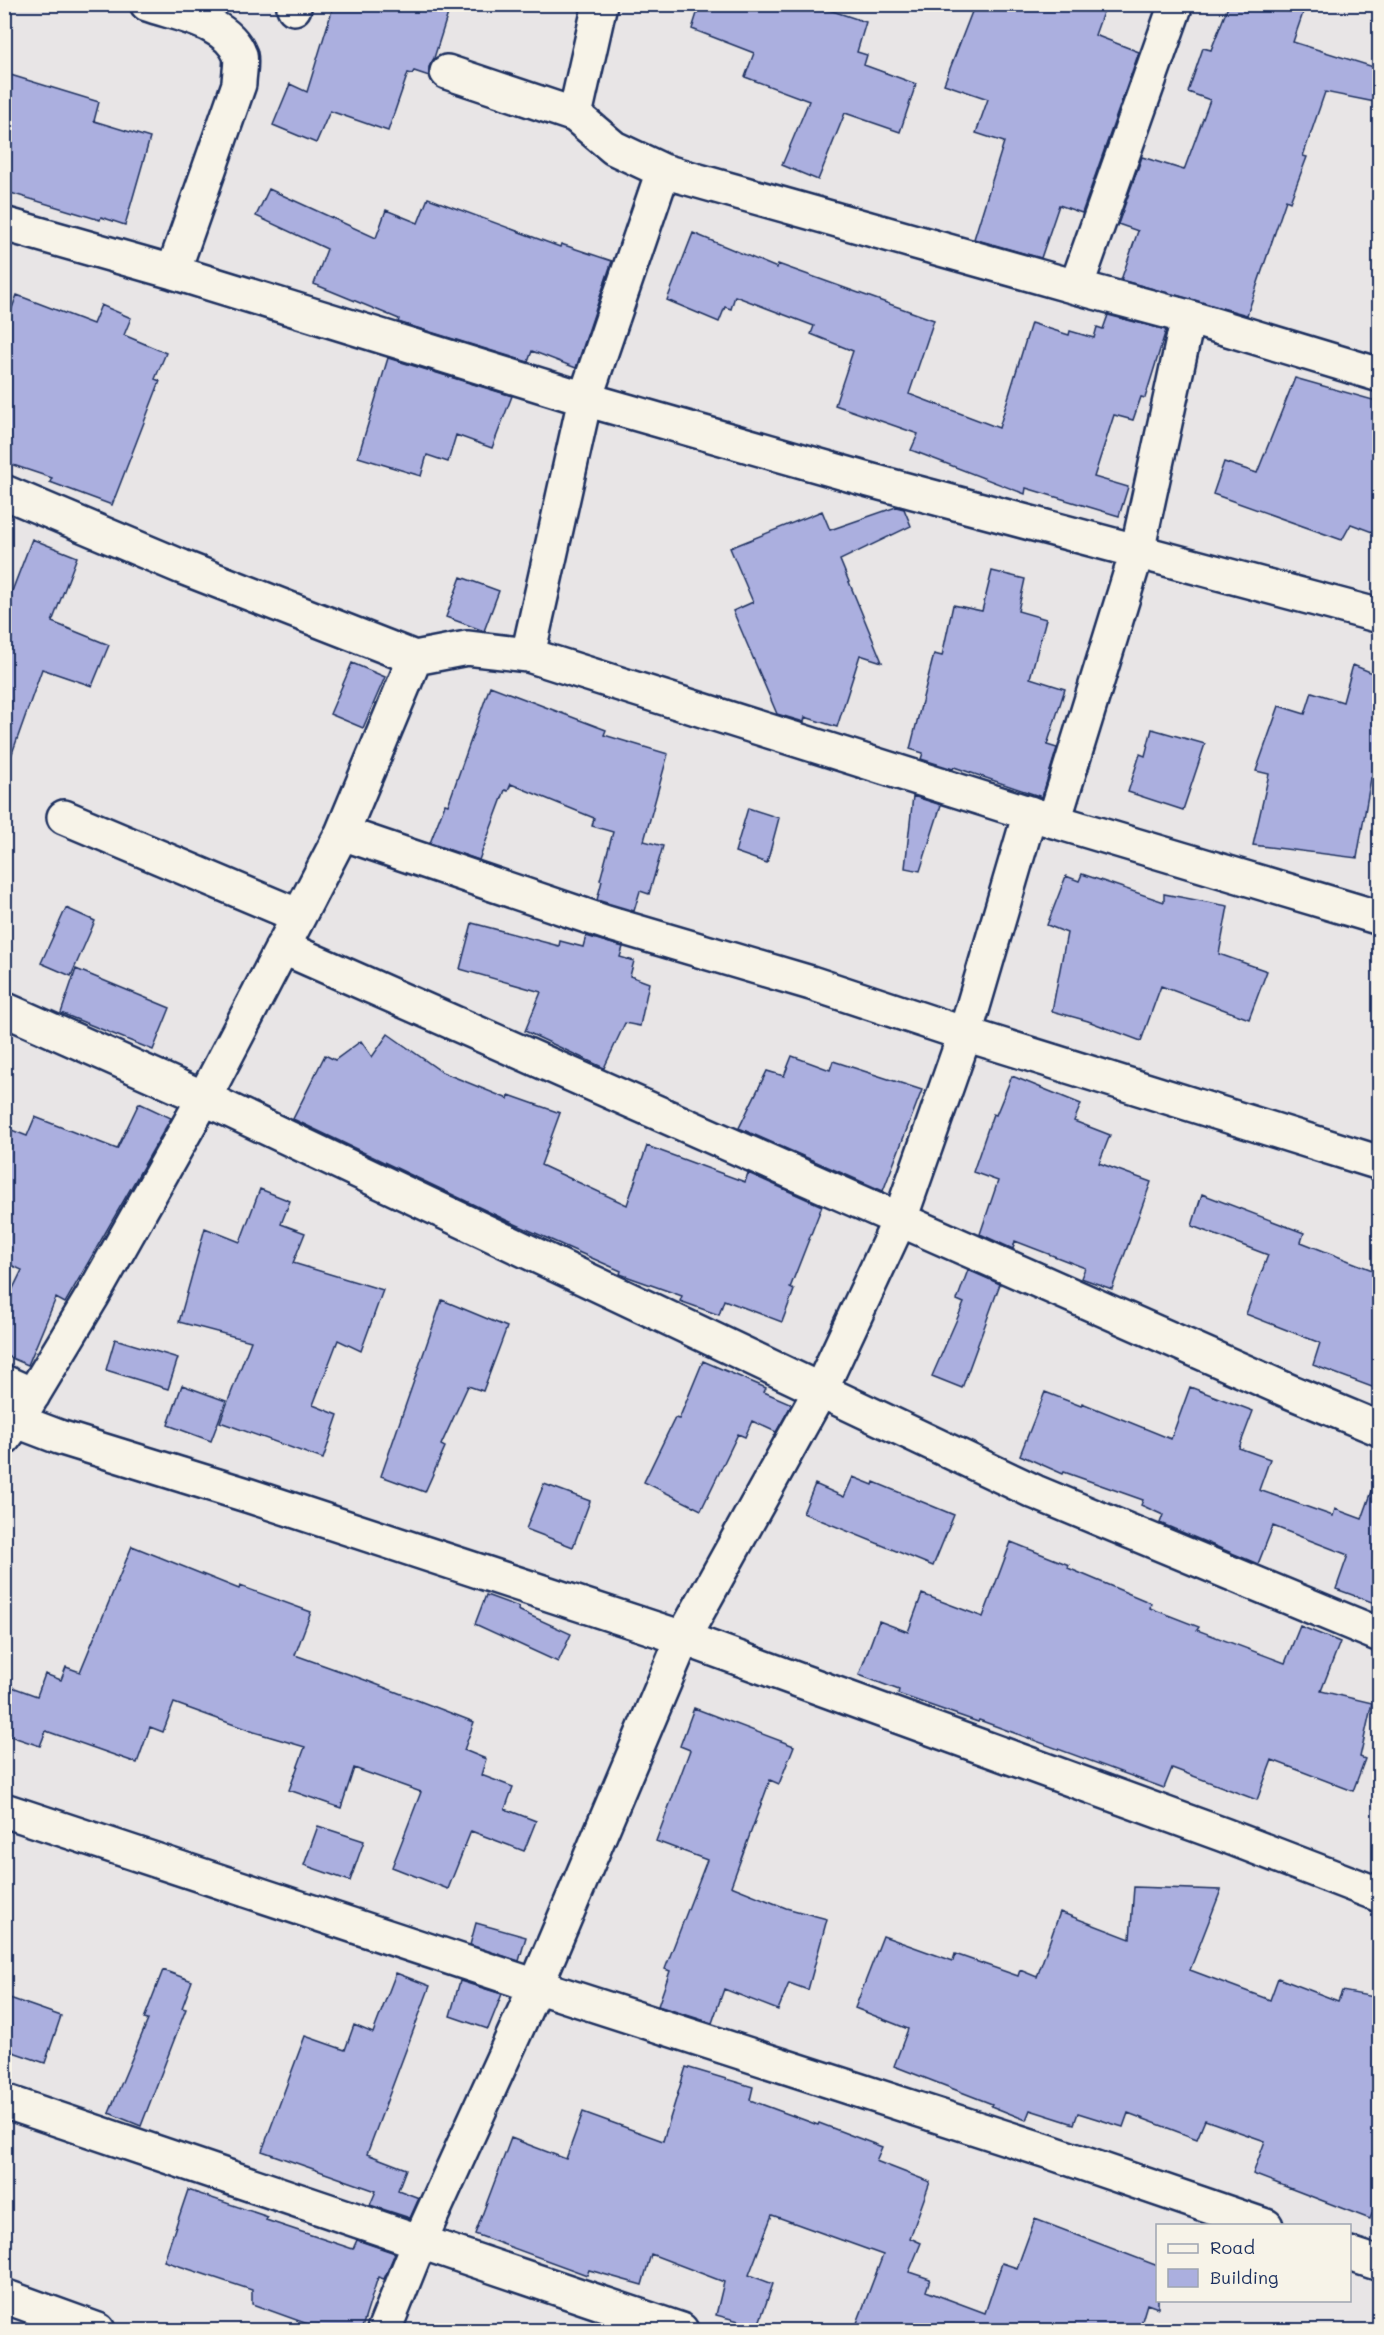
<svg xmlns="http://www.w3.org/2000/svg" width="1384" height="2335" font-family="Mali,sans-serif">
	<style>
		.building { fill: #abafdf; stroke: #1b2f5e; stroke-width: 1.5 }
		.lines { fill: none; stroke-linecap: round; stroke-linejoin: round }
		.minor-casing { stroke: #1b2f5e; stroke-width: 38 }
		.minor { stroke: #f7f3e8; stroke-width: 33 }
	</style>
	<rect width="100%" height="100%" fill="#e8e5e6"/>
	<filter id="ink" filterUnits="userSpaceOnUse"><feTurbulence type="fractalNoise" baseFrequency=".0167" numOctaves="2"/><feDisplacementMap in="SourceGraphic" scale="12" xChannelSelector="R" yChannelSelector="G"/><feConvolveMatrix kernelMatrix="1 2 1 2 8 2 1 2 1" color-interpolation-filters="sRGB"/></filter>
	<g filter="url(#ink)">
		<path class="building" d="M334,4H451L434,58L429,67V76L414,71L412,74L408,73L388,131L330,111L316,143L273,125L290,84L307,92Z
			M700,4H811L866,22L857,52L867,55L864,65L916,84L900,132L845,113L818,180L782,165L809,101L745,77L754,53L692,29Z
			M975,4H1106L1095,35L1139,52L1082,213L1059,205L1041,258L974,239L1004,142L976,133L988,99L944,84Z
			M1229,4H1306L1293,42L1380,69V103L1325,92L1303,156L1307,157L1290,202L1286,200L1247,315L1121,280L1138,231L1118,224L1142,157L1184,170L1210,100L1188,92L1203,48L1211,50Z
			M4,73L99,102L94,121L150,138L125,225L101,217L100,220L4,191Z
			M269,189L376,238L386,210L418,223L428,198L560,247L561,244L612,261L576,368L532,351L528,362L398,322L399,319L314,284L327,249L256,216Z
			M693,233L777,268L778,264L934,320L909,394L999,428L1031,323L1069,335L1070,331L1094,338L1097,327L1103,329L1108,315L1166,330L1145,398L1141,397L1133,420L1114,415L1094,477L1128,487L1119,516L1026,488L1025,494L911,450L918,434L835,405L853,351L811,334L814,326L735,296L731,309L725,307L719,322L667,300Z
			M17,295L93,324L101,305L131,318L124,335L166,353L155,379L160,381L112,505L50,482L52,478L4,462V329Z
			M388,358L512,396L492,448L456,435L448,462L427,455L421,476L358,457Z
			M1295,378L1380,402V535L1351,524L1342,540L1213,494L1224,462L1257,473Z
			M896,507L904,509L911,526L840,560L882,662L860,655L837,727L805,717L804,722L777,714L733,611L753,602L730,548L822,511L830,530Z
			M32,539L77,557L52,622L109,645L92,686L42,669L9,762L4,761V612Z
			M992,571L1025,579L1018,611L1046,619L1030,678L1065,689L1047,745L1057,748L1042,797L954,767L953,769L921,759L923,753L910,749L934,654L942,656L953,605L982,611Z
			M461,577L499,591L484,631L446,617Z
			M352,663L385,677L363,728L330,714Z
			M1353,665L1380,676V780L1371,778L1357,858L1253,845L1269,774L1256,771L1279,706L1305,714L1312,692L1343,702Z
			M490,686L606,730L604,735L668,754L644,841L663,846L649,894L640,891L634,911L597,900L602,881L600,880L613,832L592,826L594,818L511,784L508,791L505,790L479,860L430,843L445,804L448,805Z
			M1152,729L1205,744L1183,810L1128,792L1140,754L1145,756Z
			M913,796L941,805L920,871L905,868Z
			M748,808L779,818L767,863L735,852Z
			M1082,874L1164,902V894L1228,906L1219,954L1267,971L1249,1019L1161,986L1141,1041L1088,1021L1052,1011L1067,933L1047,925L1066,876L1079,881Z
			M66,908L95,921L71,976L41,963Z
			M472,923L559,946L560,941L583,947L586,936L623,947L620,957L634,961L630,976L649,983L640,1026L625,1023L604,1068L525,1031L541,992L460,969Z
			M76,969L170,1008L153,1050L61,1013Z
			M388,1034L442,1072L508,1099L509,1095L560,1113L541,1165L627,1205L647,1146L745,1182L748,1173L822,1206L790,1288L794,1290L782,1322L724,1300L719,1315L680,1301L682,1296L620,1274L621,1271L506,1220L293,1119L325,1055L335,1060L361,1041L372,1057Z
			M792,1056L830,1070L833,1061L922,1090L883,1191L739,1128L767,1071L784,1076Z
			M1012,1076L1081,1104L1074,1121L1110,1135L1099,1163L1151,1182L1112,1289L1081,1278L1085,1268L1015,1241L1013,1249L980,1234L998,1181L973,1172L993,1114L996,1115Z
			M139,1103L171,1118L65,1303L56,1298L28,1365L4,1355V1307L22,1270L4,1262V1127L27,1136L35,1117L117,1149Z
			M260,1189L290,1201L281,1224L305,1233L293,1263L383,1290L361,1351L338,1340L313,1405L338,1415L323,1459L220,1422L251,1341L179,1322L205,1228L240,1242Z
			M1202,1194L1304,1233L1301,1242L1380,1273V1390L1313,1365L1320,1343L1246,1314L1268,1255L1192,1226Z
			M968,1270L1000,1284L962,1388L932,1376L964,1303L957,1300Z
			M442,1300L507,1327L483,1391L468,1386L441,1445L445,1447L425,1492L381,1476Z
			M115,1339L178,1358L168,1389L106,1370Z
			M703,1361L766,1388L764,1392L792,1404L776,1432L752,1421L745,1437L738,1434L701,1510L644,1482L675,1418L679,1419Z
			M182,1385L226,1401L211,1441L168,1425Z
			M1190,1387L1253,1411L1239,1448L1270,1459L1259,1490L1333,1516L1335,1509L1362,1519L1376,1480L1380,1481V1605L1336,1589L1348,1555L1273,1526L1258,1564L1160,1523L1163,1515L1141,1505L1143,1500L1064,1472L1063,1474L1020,1455L1045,1392L1081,1406L1082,1403L1171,1439Z
			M853,1477L873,1485L874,1482L954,1515L933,1566L803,1513L815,1484L844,1497Z
			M544,1484L590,1501L573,1547L526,1529Z
			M1011,1542L1069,1565L1068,1568L1151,1603L1150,1608L1199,1627L1197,1630L1285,1663L1300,1626L1340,1642L1321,1691L1372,1703L1360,1757L1365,1759L1353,1791L1272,1760L1257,1800L1172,1768L1164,1788L979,1720L978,1722L898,1694L899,1690L859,1675L879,1621L908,1632L922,1594L983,1617Z
			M132,1546L239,1589L240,1586L311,1612L295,1655L365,1680L474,1722L464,1750L486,1759L481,1775L513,1787L505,1809L536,1821L524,1851L471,1831L448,1889L392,1867L421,1792L354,1768L341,1808L289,1790L305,1747L254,1732L174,1703L163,1732L150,1727L137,1763L46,1731L40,1746L4,1734V1684L37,1696L45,1674L61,1680L66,1667L80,1672Z
			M486,1595L519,1607L518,1610L571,1634L558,1662L475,1624Z
			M694,1708L794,1746L779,1784L770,1780L731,1886L786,1908L827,1919L808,1990L789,1983L778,2010L724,1989L712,2023L658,2006L670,1971L665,1969L707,1860L656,1841L690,1750L680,1746Z
			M318,1826L364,1841L350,1881L304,1865Z
			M1134,1887L1221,1890L1190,1970L1270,2000L1278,1978L1338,2001L1342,1991L1380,1998V2193L1370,2219L1253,2174L1265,2141L1205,2120L1197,2139L1128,2113L1123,2127L1078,2113L1074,2124L1030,2110L1026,2120L991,2106L992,2104L894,2066L908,2029L855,2008L883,1936L953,1961L955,1954L1018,1976L1020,1970L1037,1977L1060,1912L1130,1939Z
			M476,1923L526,1937L519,1961L470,1945Z
			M163,1970L192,1981L182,2008L186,2009L141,2126L109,2113L148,2020L144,2019Z
			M396,1973L430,1986L367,2154L406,2169L398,2190L419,2198L410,2218L370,2205L376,2191L262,2151L305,2036L345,2050L354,2025L373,2033Z
			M460,1981L502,1994L488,2029L450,2016Z
			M4,1996L61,2016L45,2063L4,2049Z
			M686,2067L753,2087L750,2100L818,2125L819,2123L882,2147L876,2161L930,2182L910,2238L921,2243L909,2272L930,2279L926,2291L985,2313L1002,2263L1017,2268L1035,2219L1158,2266V2308L1147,2304L1139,2331H854L883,2255L772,2215L749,2275L773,2284L758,2326L716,2315L724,2282L651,2254L642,2285L589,2270L587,2275L475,2234L511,2138L566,2159L583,2112L663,2141Z
			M188,2190L268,2217L266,2220L353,2249L357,2240L395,2253L384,2279L378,2277L361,2331H327L252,2304V2290L164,2261Z"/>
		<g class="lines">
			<defs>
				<path id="minor" d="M147,4C178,15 227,21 240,55C242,63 239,75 239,84L173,272
					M294,8V4
					M447,72L575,115L614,148L663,171L1076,287L1188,317L1380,375
					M575,115L600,4
					M4,224L173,272L585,399L869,480L1380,616
					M1076,287L1176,4
					M4,492L182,567L415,658
					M528,655L585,399L663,171
					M64,817L299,916
					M1054,821L1137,552L1188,317
					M342,833L607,923L811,983L965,1034L1380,1163
					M282,947L1291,1392L1380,1429
					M4,1009L204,1098L1035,1492L1380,1635
					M4,1382L33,1395
					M17,1421L59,1437L250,1496L683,1638L1224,1835L1380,1895
					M4,1438L17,1421L93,1295L204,1098L299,916L342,833L415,658L467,648L528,655L1054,821L1380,918
					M4,1810L536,1986L1047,2151L1266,2226
					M4,2101L681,2330
					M1350,2254L1380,2264
					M4,2296L98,2330
					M384,2330L419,2243L536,1986L683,1638L820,1391L900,1219L965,1034L1030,813"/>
			</defs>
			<use href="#minor" class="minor-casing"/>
			<use href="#minor" class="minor"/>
		</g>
	</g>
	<rect width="1384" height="2335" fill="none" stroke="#f7f3e8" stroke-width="24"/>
	<rect x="12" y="12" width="1360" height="2311" fill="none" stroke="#1b2f5e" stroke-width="2" filter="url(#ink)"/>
	<rect x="1156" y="2224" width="195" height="78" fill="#f7f3e8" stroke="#9fa5b1" stroke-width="1.5"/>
	<rect x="1168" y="2244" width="30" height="9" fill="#f7f3e8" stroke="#9fa5b1" stroke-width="1.5"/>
	<text x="1210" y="2254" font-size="18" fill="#1b2f5e">Road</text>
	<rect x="1168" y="2269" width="30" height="18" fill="#abafdf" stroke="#9fa5b1" stroke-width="1.5"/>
	<text x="1210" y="2284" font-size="18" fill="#1b2f5e">Building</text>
</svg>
